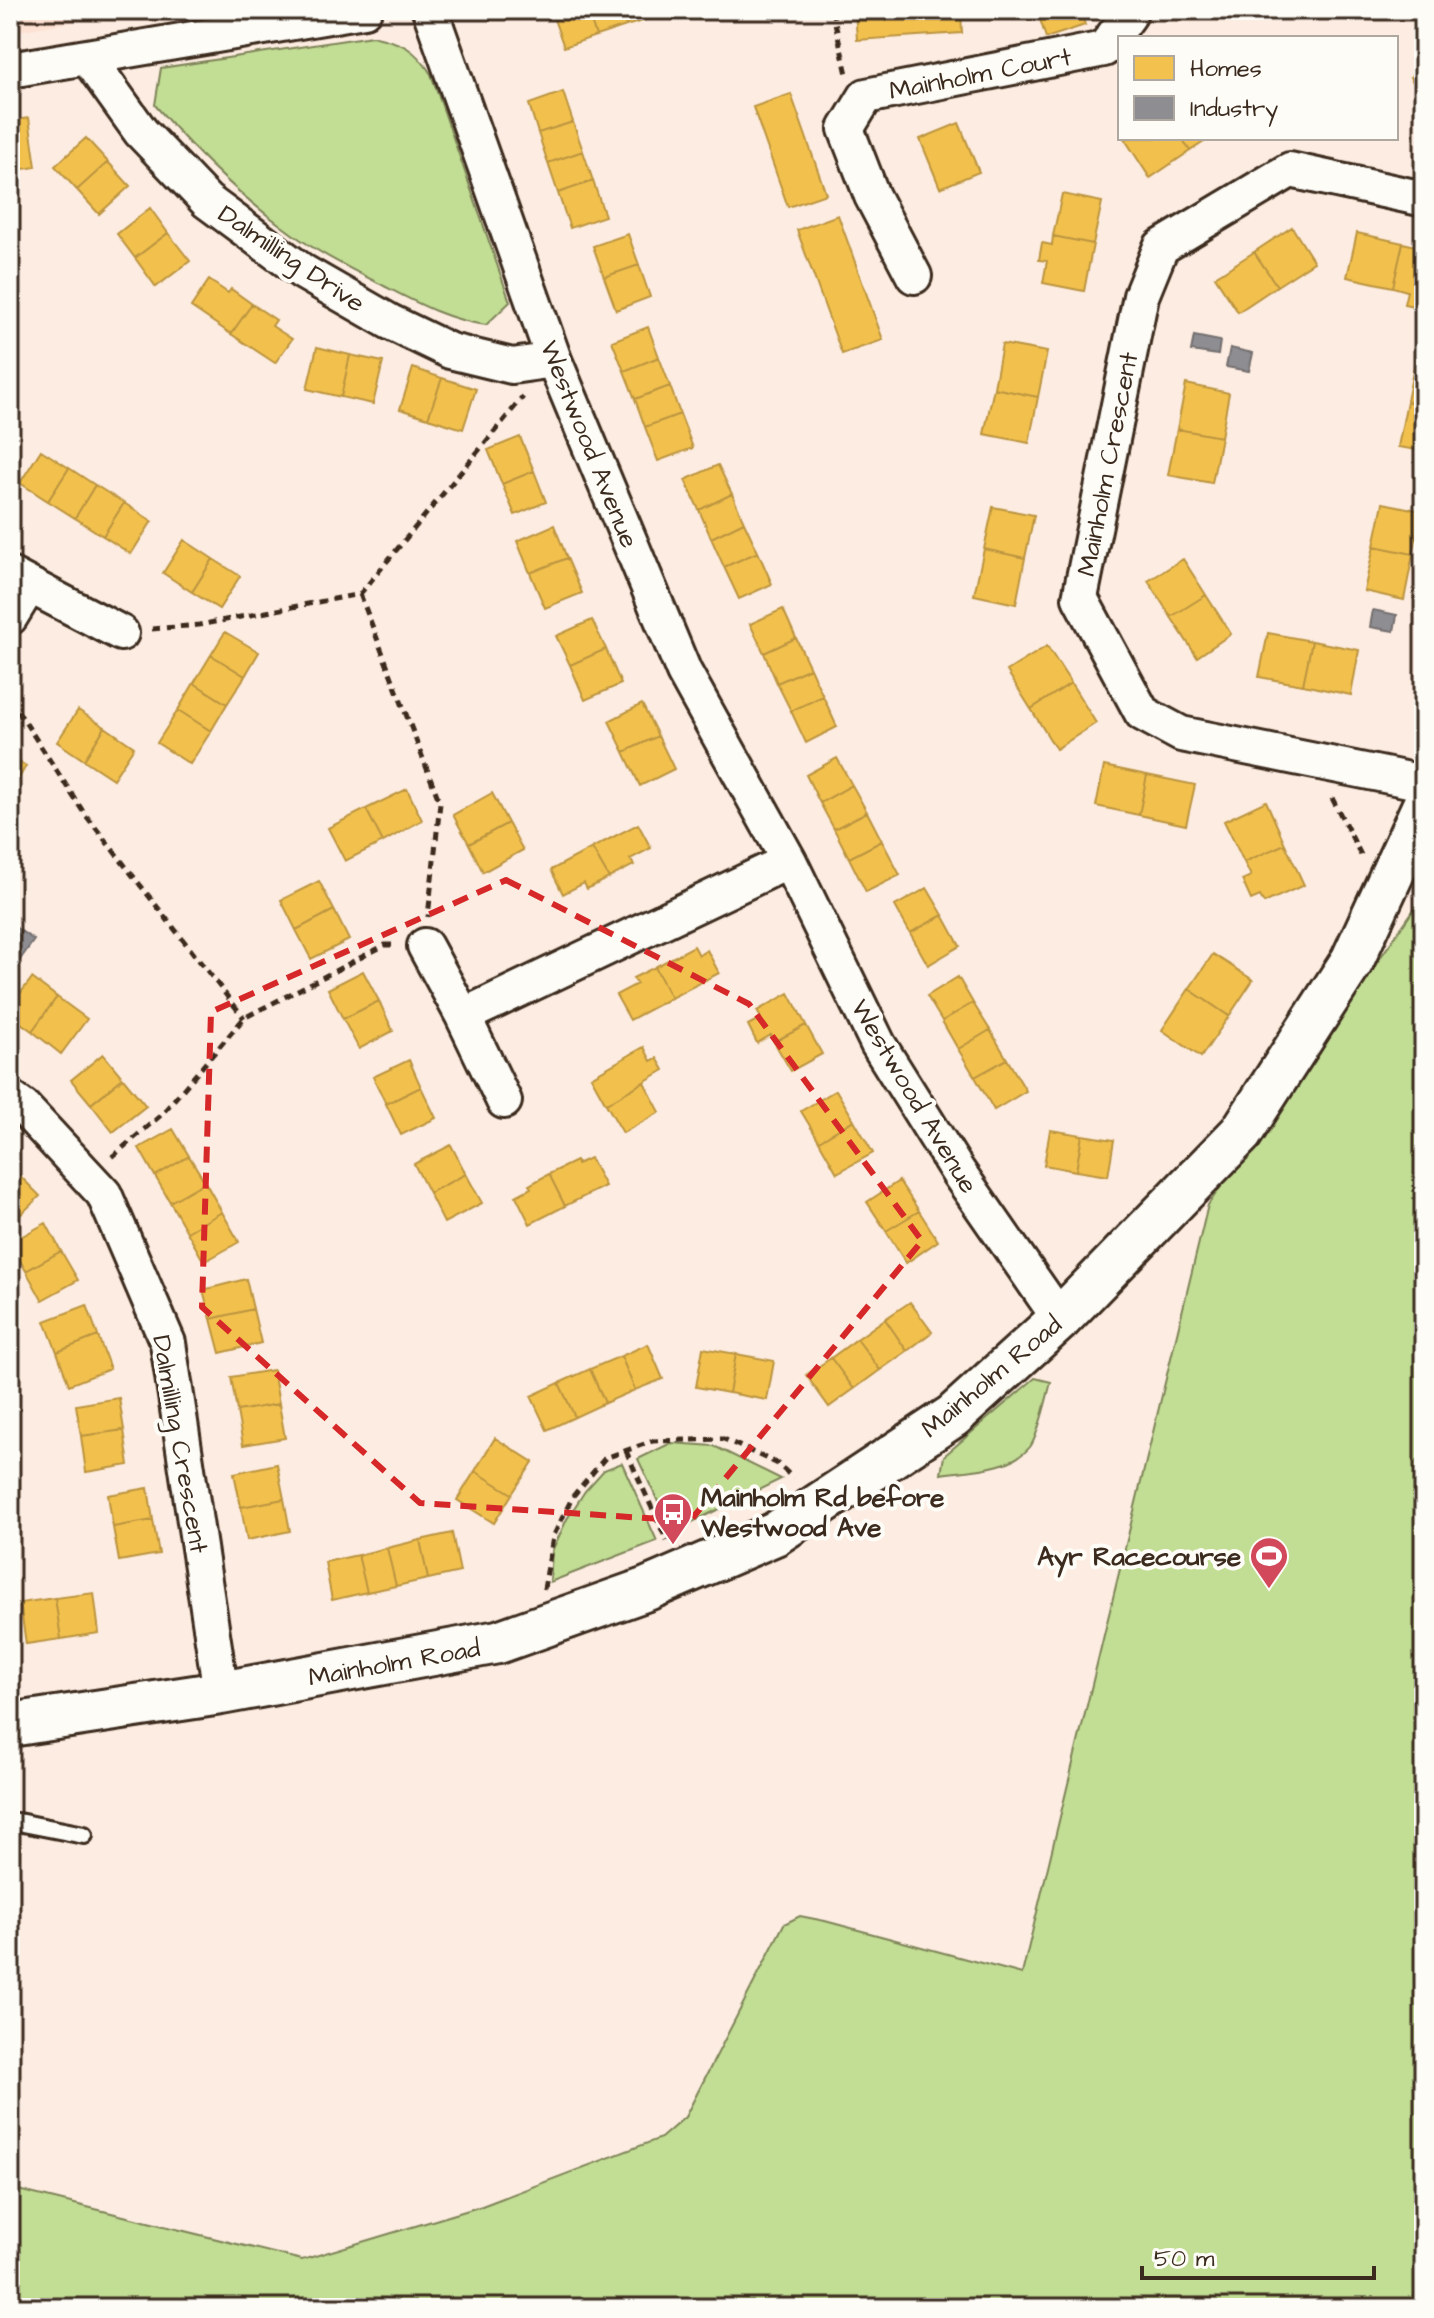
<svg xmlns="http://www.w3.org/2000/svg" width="1434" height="2318" font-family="'Architects Daughter',sans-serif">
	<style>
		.built { fill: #fde1d2 }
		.green { fill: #c2dd94; stroke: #7e8459; stroke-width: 2 }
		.homes { fill: #f2c14e; stroke: #bb9440; stroke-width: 2 }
		.industry { fill: #8d8d92; stroke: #746f6f; stroke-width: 2 }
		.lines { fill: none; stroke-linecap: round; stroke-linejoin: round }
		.service-casing { stroke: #3b2a1e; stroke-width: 22 }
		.minor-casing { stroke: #3b2a1e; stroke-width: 40 }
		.tertiary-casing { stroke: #3b2a1e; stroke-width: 48 }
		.path { stroke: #3b2a1e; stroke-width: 5; stroke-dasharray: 8 6; stroke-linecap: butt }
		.service { stroke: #fdfcf7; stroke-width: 16 }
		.minor { stroke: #fdfcf7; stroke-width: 34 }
		.tertiary { stroke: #fdfcf7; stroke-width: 42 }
		.marked { fill: none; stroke: #d62828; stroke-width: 6; stroke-dasharray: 16 10; stroke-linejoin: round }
		.labels { text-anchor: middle; stroke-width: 8; stroke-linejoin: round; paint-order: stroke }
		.street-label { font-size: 26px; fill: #3b2a1e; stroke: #fdfcf7 }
		.poi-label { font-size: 26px; font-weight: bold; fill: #3b2a1e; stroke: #fdfcf7; text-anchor: start }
	</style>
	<rect width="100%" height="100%" fill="#fdece1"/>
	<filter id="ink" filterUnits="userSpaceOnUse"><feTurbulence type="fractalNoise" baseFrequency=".0125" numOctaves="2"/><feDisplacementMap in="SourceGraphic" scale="16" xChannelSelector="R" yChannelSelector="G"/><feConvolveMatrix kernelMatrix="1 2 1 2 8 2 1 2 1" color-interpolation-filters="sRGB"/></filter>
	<g filter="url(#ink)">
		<path class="built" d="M10,10H146L10,32Z"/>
		<path class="green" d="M372,36C402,43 414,47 431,74L510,302L486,325C448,320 417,303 384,286C349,268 314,251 283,227C235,192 193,150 155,105L161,68Z
			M1424,895V2308H10V2188L302,2260L482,2206L661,2138L685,2117L784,1924L800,1916L825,1921L1022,1974L1208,1205Z
			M1035,1378L1051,1382C1047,1397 1038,1437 1030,1447C1011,1470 969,1470 941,1474L944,1456Z
			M671,1443L714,1446L781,1479L672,1532L638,1459Z
			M622,1463L657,1541L550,1582L552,1551L567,1519L585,1491L604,1470Z"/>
		<path class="homes" d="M587,10L596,36L564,47L551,11Z
			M587,10H621L626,26L596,36Z
			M621,10H653L655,17L626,26Z
			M855,10H961L962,33L857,40Z
			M1037,10H1080L1085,25L1046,38Z
			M1424,69V99L1410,77Z
			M563,92L573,122L538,133L529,104Z
			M791,94L826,194L788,207L753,107Z
			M29,118L36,167L10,171V121Z
			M573,122L583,151L548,163L538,133Z
			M959,123L979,172L940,188L920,139Z
			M86,138L108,162L77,190L55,166Z
			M1124,138H1182L1190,151L1150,178Z
			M1182,138H1210L1190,151Z
			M583,151L593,181L558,193L548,163Z
			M108,162L130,186L99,214L77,190Z
			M593,181L605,216L570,228L558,193Z
			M1062,194L1102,202L1093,244L1053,236Z
			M150,208L168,233L135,258L117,234Z
			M838,215L883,340L842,354L797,230Z
			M1292,227L1314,262L1277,286L1254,252Z
			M168,233L190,261L156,287L135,258Z
			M1357,233L1403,243L1393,287L1347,277Z
			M628,234L639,265L604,277L593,246Z
			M1053,236L1093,244L1084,291L1043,283L1047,261L1039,260L1042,243L1052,245Z
			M1403,243L1424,248V294L1421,293L1418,307L1404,304L1407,291L1393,287Z
			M1254,252L1277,286L1238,312L1215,277Z
			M639,265L650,297L616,310L604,277Z
			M209,280L228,293L231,289L252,304L231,334L191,307Z
			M252,304L276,320L272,326L292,339L275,363L231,334Z
			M648,327L659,357L624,371L612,341Z
			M1002,344L1047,352L1038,397L994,388Z
			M317,347L350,355L341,397L307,389Z
			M350,355L383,362L373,404L341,397Z
			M659,357L670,386L635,399L624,371Z
			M1416,357L1424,359V404L1407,401Z
			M413,368L442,378L428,418L400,409Z
			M442,378L476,389L463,429L428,418Z
			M1186,384L1229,393L1221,437L1177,429Z
			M670,386L680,414L645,427L635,399Z
			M994,388L1038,397L1029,443L984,434Z
			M1407,401L1424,404V451L1398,447Z
			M680,414L693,448L658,461L645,427Z
			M1177,429L1221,437L1212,483L1168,475Z
			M520,437L534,471L502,484L488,450Z
			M41,450L69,468L48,501L20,483Z
			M718,465L732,494L699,510L685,480Z
			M69,468L95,485L75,518L48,501Z
			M534,471L546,502L515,515L502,484Z
			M95,485L124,503L103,536L75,518Z
			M732,494L744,522L711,538L699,510Z
			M124,503L152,521L131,554L103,536Z
			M1383,503L1422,511L1413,554L1374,546Z
			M993,507L1034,515L1025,558L984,549Z
			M744,522L758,552L724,567L711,538Z
			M554,525L567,558L530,573L517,541Z
			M184,540L213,559L192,592L163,573Z
			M1374,546L1413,554L1404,600L1364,591Z
			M984,549L1025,558L1016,604L974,595Z
			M758,552L772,584L739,599L724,567Z
			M567,558L582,593L545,608L530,573Z
			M213,559L240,576L219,609L192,592Z
			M1183,559L1206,595L1171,617L1148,581Z
			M1206,595L1231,634L1197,657L1171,617Z
			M783,609L796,638L764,653L750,624Z
			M592,620L606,649L570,665L556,636Z
			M225,632L259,652L245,676L211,655Z
			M1268,633L1312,641L1303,685L1259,677Z
			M796,638L810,668L777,683L764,653Z
			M1312,641L1359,650L1351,695L1303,685Z
			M1047,646L1071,683L1031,709L1007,671Z
			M606,649L621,684L585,700L570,665Z
			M211,655L245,676L227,704L194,683Z
			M810,668L823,696L791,711L777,683Z
			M194,683L227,704L211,731L178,710Z
			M1071,683L1096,723L1056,749L1031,709Z
			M823,696L837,727L806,743L791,711Z
			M642,704L658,736L624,752L609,721Z
			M78,710L105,727L84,760L57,742Z
			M178,710L211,731L190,764L157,743Z
			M105,727L134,747L113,779L84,760Z
			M658,736L674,769L640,786L624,752Z
			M10,757L26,766L11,792H10Z
			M837,758L852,785L820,803L806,775Z
			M1104,766L1147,775L1139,815L1096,806Z
			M1147,775L1195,785L1186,825L1139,815Z
			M852,785L867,812L834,829L820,803Z
			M407,789L422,820L383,842L366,809Z
			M492,793L508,823L469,844L453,815Z
			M1266,801L1285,844L1244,862L1224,821Z
			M366,809L383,842L345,861L328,828Z
			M867,812L882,841L849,858L834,829Z
			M508,823L523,850L483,872L469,844Z
			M638,824L651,848L630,859L634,865L609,878L592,848Z
			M882,841L900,875L866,892L849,858Z
			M1285,844L1304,885L1264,903L1260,896L1251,900L1242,880L1251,876L1244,862Z
			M592,848L609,878L587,889L584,883L563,894L551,870Z
			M319,881L334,910L296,930L281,900Z
			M927,888L943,915L910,933L895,906Z
			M334,910L349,940L311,959L296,930Z
			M943,915L960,946L928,965L910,933Z
			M694,946L699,955L707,950L719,973L671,998L655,967Z
			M1213,954L1253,980L1229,1016L1189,989Z
			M655,967L671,998L630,1020L616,995L637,984L633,978Z
			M363,971L379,1001L343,1019L328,989Z
			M958,977L973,1003L942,1021L927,996Z
			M32,978L57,997L32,1031L10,1015V1007Z
			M1189,989L1229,1016L1201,1057L1162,1030Z
			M789,993L806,1025L774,1042L771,1035L757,1043L748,1025L761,1018L757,1011Z
			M57,997L87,1019L61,1054L32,1031Z
			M379,1001L393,1031L359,1049L343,1019Z
			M973,1003L990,1030L958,1049L942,1021Z
			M806,1025L822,1054L791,1071L774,1042Z
			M990,1030L1007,1059L975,1077L958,1049Z
			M644,1047L651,1061L657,1058L664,1070L606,1104L591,1077Z
			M103,1054L123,1078L91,1104L71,1080Z
			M1007,1059L1026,1091L994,1110L975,1077Z
			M409,1060L421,1087L386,1104L373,1077Z
			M123,1078L146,1106L113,1132L91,1104Z
			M644,1082L660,1112L623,1133L606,1104Z
			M421,1087L436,1118L401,1135L386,1104Z
			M836,1090L854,1120L819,1141L801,1111Z
			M854,1120L873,1153L837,1173L819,1141Z
			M173,1129L189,1156L155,1176L139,1148Z
			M1050,1130L1082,1135L1076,1171L1044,1165Z
			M1082,1135L1114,1140L1108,1176L1076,1171Z
			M451,1145L466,1174L429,1193L414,1164Z
			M189,1156L205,1182L170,1202L155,1176Z
			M590,1158L605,1186L565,1206L549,1174L576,1161L577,1164Z
			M14,1170L40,1196L11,1224L10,1174Z
			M466,1174L482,1203L444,1223L429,1193Z
			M549,1174L565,1206L530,1224L516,1196L531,1188L529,1185Z
			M899,1181L919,1211L886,1231L867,1202Z
			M205,1182L222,1212L187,1232L170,1202Z
			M919,1211L938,1241L906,1263L886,1231Z
			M222,1212L239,1242L204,1262L187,1232Z
			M46,1223L61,1251L26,1271L10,1243Z
			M61,1251L78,1280L42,1300L26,1271Z
			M246,1279L253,1309L211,1319L203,1290Z
			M910,1302L932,1332L907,1351L885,1319Z
			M87,1305L98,1336L57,1352L45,1321Z
			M253,1309L261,1343L220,1353L211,1319Z
			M885,1319L907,1351L880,1370L857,1339Z
			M98,1336L110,1369L69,1385L57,1352Z
			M857,1339L880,1370L854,1389L831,1358Z
			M648,1344L663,1379L635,1390L621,1356Z
			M703,1348L736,1354L729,1393L696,1387Z
			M736,1354L774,1361L767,1400L729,1393Z
			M621,1356L635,1390L605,1403L590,1369Z
			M831,1358L854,1389L829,1407L806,1375Z
			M590,1369L605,1403L575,1417L559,1383Z
			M273,1370L279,1404L237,1411L231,1377Z
			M559,1383L575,1417L547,1430L531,1396Z
			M119,1398L124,1430L81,1436L76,1405Z
			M279,1404L285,1438L243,1445L237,1411Z
			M124,1430L129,1465L86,1472L81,1436Z
			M495,1438L533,1462L512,1494L475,1471Z
			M277,1464L284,1499L241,1507L234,1473Z
			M475,1471L512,1494L494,1523L457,1500Z
			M148,1488L153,1520L113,1527L108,1495Z
			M284,1499L290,1531L247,1540L241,1507Z
			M153,1520L159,1554L119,1561L113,1527Z
			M452,1533L460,1572L428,1579L420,1540Z
			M420,1540L428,1579L396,1586L387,1548Z
			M387,1548L396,1586L367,1592L358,1555Z
			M358,1555L367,1592L332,1600L325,1562Z
			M94,1593L99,1633L61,1639L55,1598Z
			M55,1598L61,1639L26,1644L20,1603Z"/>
		<path class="industry" d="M1194,336L1220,341L1218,355L1191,351Z
			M1230,348L1253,353L1249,371L1226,367Z
			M1373,610L1397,615L1394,631L1370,627Z
			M15,927L34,940L14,968L10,965V934Z"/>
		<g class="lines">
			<defs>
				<path id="service" d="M10,1825L18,1822L84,1835"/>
				<path id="minor" d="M430,10L554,360L684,672L789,861L878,1044L958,1172L1060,1319
					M88,58L141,132L207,201L303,272L390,322L450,351L512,366L554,360
					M10,70L364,10
					M1424,199L1290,170L1161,247L1141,296L1080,598L1142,713L1181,734L1424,783
					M914,276L872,196L846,129L866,96L1104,49L1129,15L1128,10
					M10,575L121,633
					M10,617L29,586
					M425,946L463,1016L789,861
					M463,1016L504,1101
					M10,1098L24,1108L104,1194L168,1343L221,1693"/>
				<path id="tertiary" d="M10,1725L221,1693L498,1642L647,1589L775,1534L953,1416L1060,1319L1241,1133L1352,961L1424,805"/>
			</defs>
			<use href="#service" class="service-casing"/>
			<use href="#minor" class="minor-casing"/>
			<use href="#tertiary" class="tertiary-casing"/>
			<path class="path" d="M832,10L847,74
				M360,594L440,803L428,917
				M152,629L199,625L360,594L523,397
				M10,699L84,813L244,1018
				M1332,798L1362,857
				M112,1157L161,1115L244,1018L385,945H396
				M626,1451L667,1541
				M544,1589L553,1537L573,1496L605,1458L653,1441L724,1439L778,1464L793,1478"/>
			<use href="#service" class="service"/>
			<use href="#minor" class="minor"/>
			<use href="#tertiary" class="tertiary"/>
		</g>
	</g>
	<path class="marked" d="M506,880L749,1004L922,1241L690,1521L420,1503L202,1307L211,1012Z"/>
	<defs>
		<symbol id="bus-pin" viewBox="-11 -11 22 30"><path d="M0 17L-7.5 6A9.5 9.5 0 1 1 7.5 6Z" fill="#d1495b" stroke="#fdfcf7"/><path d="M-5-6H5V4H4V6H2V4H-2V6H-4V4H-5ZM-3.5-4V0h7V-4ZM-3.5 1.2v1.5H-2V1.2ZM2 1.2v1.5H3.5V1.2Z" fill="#fff"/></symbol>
		<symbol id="stadium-pin" viewBox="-11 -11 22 30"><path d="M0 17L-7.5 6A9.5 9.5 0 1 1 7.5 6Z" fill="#d1495b" stroke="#fdfcf7"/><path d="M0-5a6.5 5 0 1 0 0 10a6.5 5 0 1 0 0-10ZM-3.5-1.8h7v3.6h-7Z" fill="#fff"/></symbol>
	</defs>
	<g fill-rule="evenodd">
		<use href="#bus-pin" x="651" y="1490" width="44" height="60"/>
		<use href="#stadium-pin" x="1247" y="1534" width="44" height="60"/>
	</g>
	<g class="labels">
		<g class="street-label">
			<text transform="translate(980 73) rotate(-11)" y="9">Mainholm Court</text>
			<text transform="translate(292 258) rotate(34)" y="9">Dalmilling Drive</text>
			<text transform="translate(590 444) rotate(68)" y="9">Westwood Avenue</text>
			<text transform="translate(1107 464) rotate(-79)" y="9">Mainholm Crescent</text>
			<text transform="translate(915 1096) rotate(59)" y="9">Westwood Avenue</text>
			<text transform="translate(991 1376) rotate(-40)" y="9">Mainholm Road</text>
			<text transform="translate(181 1444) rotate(80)" y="9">Dalmilling Crescent</text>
			<text transform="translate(394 1662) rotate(-10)" y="9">Mainholm Road</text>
		</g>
		<g class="poi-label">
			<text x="701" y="1506">Mainholm Rd before<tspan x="701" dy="30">Westwood Ave</tspan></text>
			<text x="1241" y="1565" text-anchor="end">Ayr Racecourse</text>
		</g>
	</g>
	<rect width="1434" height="2318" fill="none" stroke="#fdfcf7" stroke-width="40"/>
	<rect x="20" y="20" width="1394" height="2278" fill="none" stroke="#3b2a1e" stroke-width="3" filter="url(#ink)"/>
	<rect x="1118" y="36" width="280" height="104" fill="#fdfcf7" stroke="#afa8a0" stroke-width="2"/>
	<rect x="1134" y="56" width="40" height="24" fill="#f2c14e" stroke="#afa8a0" stroke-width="2"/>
	<text x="1190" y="76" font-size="24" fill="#3b2a1e">Homes</text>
	<rect x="1134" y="96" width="40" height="24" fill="#8d8d92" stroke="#afa8a0" stroke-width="2"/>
	<text x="1190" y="116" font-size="24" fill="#3b2a1e">Industry</text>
	<path d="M1142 2266v12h232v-12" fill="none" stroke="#3b2a1e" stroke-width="4"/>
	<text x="1154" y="2266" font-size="24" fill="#3b2a1e" stroke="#fdfcf7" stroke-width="6" paint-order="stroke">50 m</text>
</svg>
